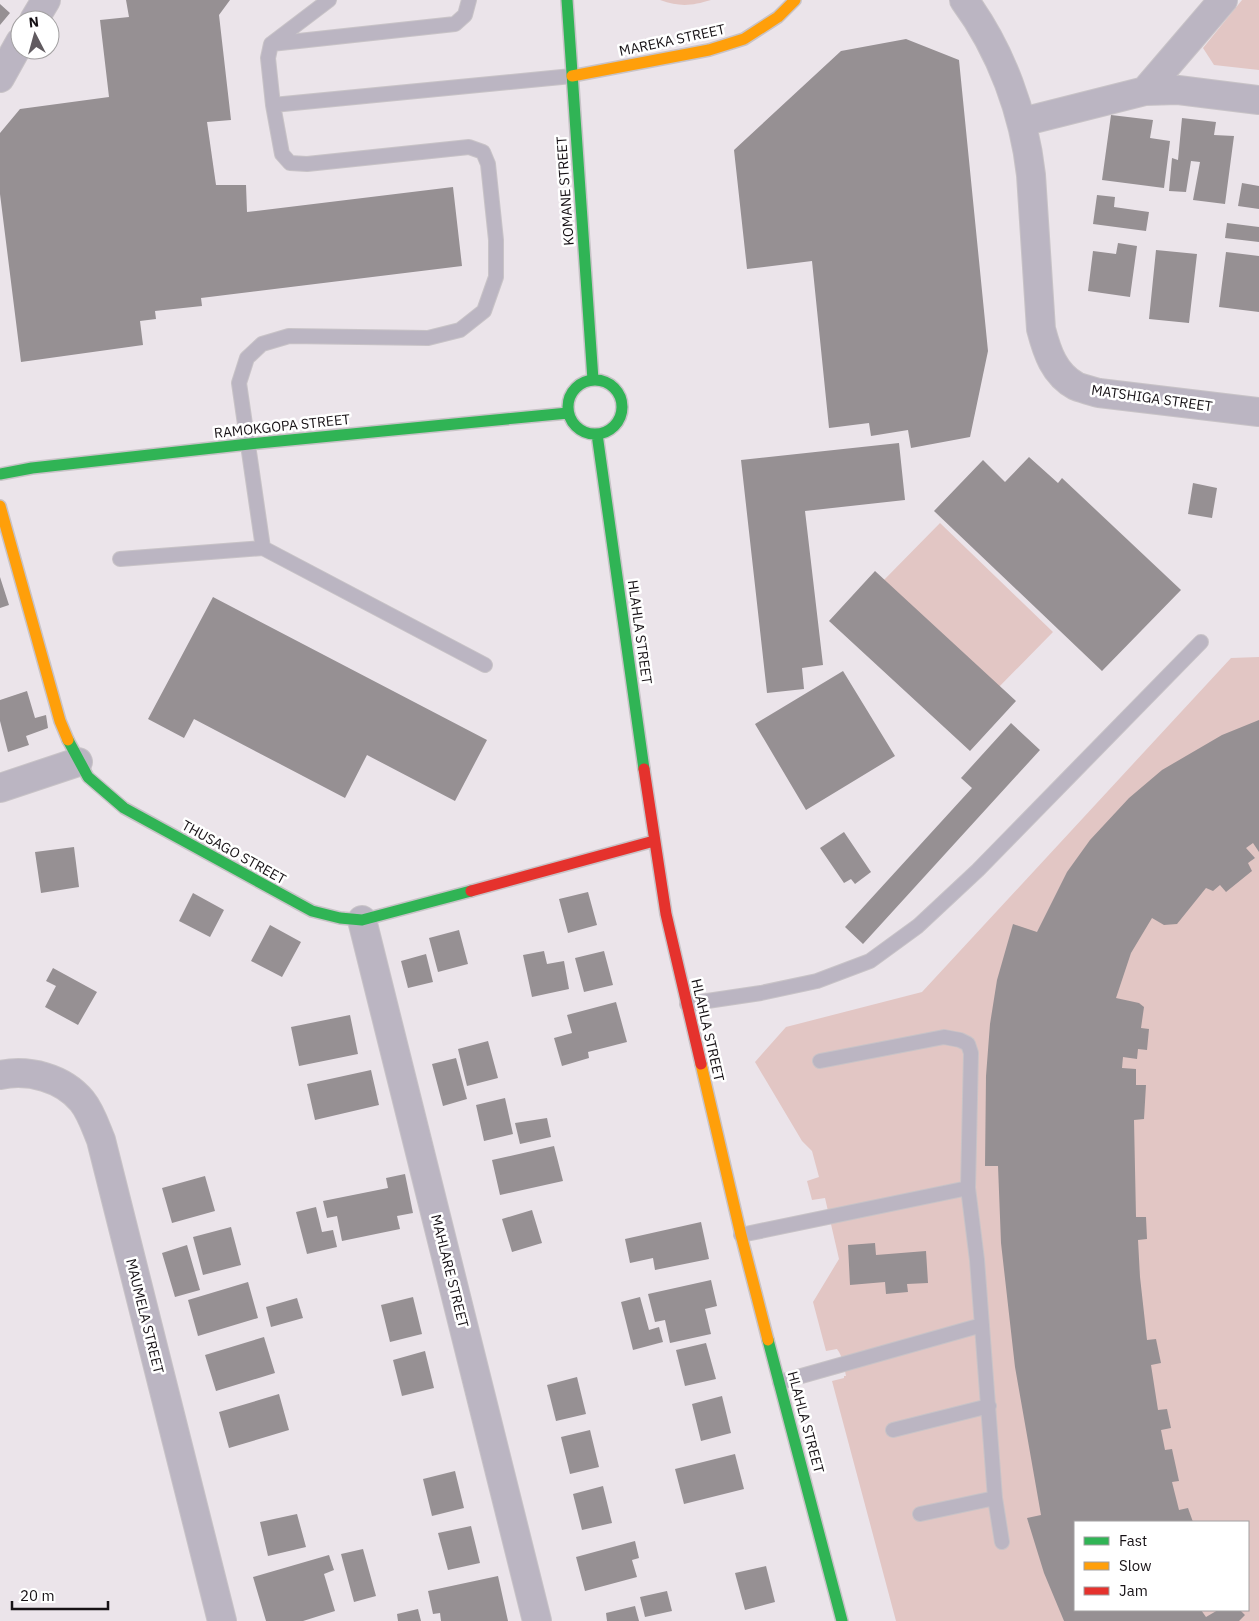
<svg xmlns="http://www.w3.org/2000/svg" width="1259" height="1621" font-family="'IBM Plex Sans',sans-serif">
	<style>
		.green { fill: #e2c6c4; fill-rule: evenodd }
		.building { fill: #969093 }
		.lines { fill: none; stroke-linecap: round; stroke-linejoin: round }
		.lane-casing { stroke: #c8c3c7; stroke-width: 16 }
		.street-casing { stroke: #c8c3c7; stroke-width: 30 }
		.fast-casing { stroke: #c8c3c7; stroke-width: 14 }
		.slow-casing { stroke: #c8c3c7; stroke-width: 14 }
		.jam-casing { stroke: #c8c3c7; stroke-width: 14 }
		.lane { stroke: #bbb5c2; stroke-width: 14 }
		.street { stroke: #bbb5c2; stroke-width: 28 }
		.fast { stroke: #30b455; stroke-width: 11 }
		.slow { stroke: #ff9f0a; stroke-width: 11 }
		.jam { stroke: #e5322d; stroke-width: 11 }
		.labels { text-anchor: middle; stroke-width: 5; stroke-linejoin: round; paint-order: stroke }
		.street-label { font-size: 14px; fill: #161115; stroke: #fff }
	</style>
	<rect width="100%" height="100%" fill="#ebe4ea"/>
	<path class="green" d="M660,0H711C691,6 680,7 660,0Z
		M1242,0H1259V70L1214,65L1203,48Z
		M940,523L1053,632L995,691L882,582Z
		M1259,657V1621H896L832,1381L844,1378V1376H846C844,1366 843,1357 837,1349L826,1351L813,1302L839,1259L825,1198L812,1200L807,1181L819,1177L812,1151L802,1141L755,1062L786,1027L922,992L1231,658ZM1075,1522H1248V1610H1075Z"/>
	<path class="building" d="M126,0H230L219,15L231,120L207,122L216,185H246L247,212L453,187L462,266L201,298L202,306L155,311L156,319L140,321L143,345L21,362L0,194V133L20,109L109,97L100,20L129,17Z
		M0,4L10,13L0,25Z
		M906,39L959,60L988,351L970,437L911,448L908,430L871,436L869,423L829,428L812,261L747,269L734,150L841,51Z
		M1111,115L1153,120L1150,138L1170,141L1164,188L1102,180Z
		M1182,118L1216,122L1214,135L1234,136L1225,204L1193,200L1200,162L1191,161L1186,192L1169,191L1172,158L1178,160Z
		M1242,183L1259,186V209L1238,206Z
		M1097,195L1115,197L1114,207L1149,212L1146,231L1093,224Z
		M1227,223L1259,227V242L1225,238Z
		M1118,243L1137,246L1130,297L1088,291L1093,251L1116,254Z
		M1156,250L1197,254L1189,323L1149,319Z
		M1226,252L1259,256V312L1219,307Z
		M899,443L905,500L805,511L823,665L802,668L804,689L767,693L741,460Z
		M1029,457L1058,483L1062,478L1181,590L1102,671L934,511L983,460L1005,482Z
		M1193,483L1217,488L1212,518L1188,514Z
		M875,571L1016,701L970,751L829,621Z
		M0,577L9,605L0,608Z
		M213,597L487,740L455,801L367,755L345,798L194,719L184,738L148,719Z
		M843,671L895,756L806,810L755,724Z
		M27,691L35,718L46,715L48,728L26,736L29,745L8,752L0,721V700Z
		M1259,720V852L1253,843L1246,848L1255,858L1248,863L1252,871L1226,892L1220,885L1213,891L1206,888L1177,924L1164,925L1152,918L1131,953L1116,998L1139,1003L1144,1007L1141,1028L1149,1029L1147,1050L1138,1049L1137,1059L1123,1057L1122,1068L1136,1069V1085H1146L1144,1119L1134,1120L1136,1217H1146L1147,1239L1138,1240L1140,1277L1147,1340L1156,1339L1161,1363L1151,1365L1158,1410L1167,1409L1171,1428L1161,1430L1165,1450L1172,1449L1179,1481L1172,1482L1179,1510L1188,1508L1193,1522H1075V1610H1201L1206,1617L1218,1610H1240L1245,1615L1239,1621H1064L1044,1573L1027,1518L1041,1515L1015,1367L1001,1243L998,1166H985L986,1076L990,1024L997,980L1013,924L1037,932L1067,872L1090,840L1129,798L1162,770L1222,735Z
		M1011,723L1040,750L863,944L845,927L972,788L961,778Z
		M844,832L871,872L855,884L851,879L844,883L820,848Z
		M74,847L79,887L41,893L35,852Z
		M588,892L597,925L568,933L559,899Z
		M193,893L224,910L210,937L179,921Z
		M270,925L301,942L282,977L251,961Z
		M459,930L468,964L438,972L429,938Z
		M544,951L547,964L564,961L569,989L532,997L523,955Z
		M604,951L613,985L584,992L575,958Z
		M426,954L433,982L408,988L401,961Z
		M53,968L97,992L78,1025L45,1007L56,986L46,981Z
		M616,1002L627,1042L588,1052L589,1058L562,1066L554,1038L572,1033L567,1015Z
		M350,1015L358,1054L299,1066L291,1027Z
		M488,1041L498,1078L467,1086L458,1049Z
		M456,1058L467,1099L443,1106L432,1064Z
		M371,1070L379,1105L315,1120L307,1084Z
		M505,1098L513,1134L484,1141L476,1105Z
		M547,1118L551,1137L520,1144L515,1123Z
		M554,1146L563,1181L500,1195L492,1160Z
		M405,1174L413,1213L397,1216L400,1229L342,1241L337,1216L327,1218L323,1201L388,1188L386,1178Z
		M205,1176L215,1211L172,1223L162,1188Z
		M316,1207L322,1232L333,1230L337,1247L307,1254L296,1212Z
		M532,1210L542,1243L512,1252L502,1219Z
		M701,1222L709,1259L655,1270L653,1258L630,1263L625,1239Z
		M231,1227L241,1265L203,1275L193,1237Z
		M875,1243L876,1255L926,1251L928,1283L907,1284L908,1292L886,1294L885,1282L850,1285L848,1245Z
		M187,1245L200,1290L175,1297L162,1253Z
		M711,1280L717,1306L705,1309L711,1334L670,1343L665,1320L655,1322L648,1294Z
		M248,1282L258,1318L198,1336L188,1300Z
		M413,1297L422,1334L390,1342L381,1305Z
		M640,1297L649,1330L659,1327L663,1342L633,1350L621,1302Z
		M297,1298L303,1318L271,1327L266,1307Z
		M264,1337L275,1373L216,1391L205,1355Z
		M706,1343L716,1379L685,1386L676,1350Z
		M425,1351L434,1388L402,1396L393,1360Z
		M577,1377L586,1414L556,1421L547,1385Z
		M279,1394L289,1430L229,1448L219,1412Z
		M722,1396L731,1433L701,1441L692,1404Z
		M590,1430L599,1467L570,1474L561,1437Z
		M735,1454L744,1489L684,1504L675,1469Z
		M455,1471L464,1508L432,1516L423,1479Z
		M603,1486L612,1523L582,1530L573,1494Z
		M297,1514L306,1547L268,1556L260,1522Z
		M471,1526L480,1563L448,1570L438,1533Z
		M635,1541L639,1558L632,1560L637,1577L585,1591L576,1557Z
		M363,1549L376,1596L354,1602L341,1554Z
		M329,1555L334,1570L324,1574L335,1611L303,1621H266L253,1577Z
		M766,1566L775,1602L745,1610L735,1573Z
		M498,1576L508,1621H441L440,1613L433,1614L428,1591Z
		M667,1591L672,1611L645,1617L640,1597Z
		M635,1606L639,1621H607L606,1613Z
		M418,1609L421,1621H398L397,1614Z"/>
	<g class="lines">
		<defs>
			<path id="lane" d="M329,0L271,44L455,24L465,15L469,0
				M273,105L572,76
				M263,548L239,383L247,358L262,344L289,336L428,338L460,330L484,311L496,277V240L488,164L483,152L469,147L307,164L290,163L282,154L273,105L268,58L271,44
				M120,559L263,548L485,665
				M687,1004L761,993L817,981L870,961L918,926L978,870L1201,642
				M820,1061L944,1037L960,1040L968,1044L971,1053L968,1188L977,1260L995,1498L1002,1542
				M741,1235L968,1188
				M780,1382L982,1325
				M893,1430L989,1406
				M920,1514L995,1498"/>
			<path id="street" d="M964,0C1001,50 1024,113 1031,175L1041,329C1047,352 1054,374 1076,386C1083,389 1092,391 1099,393L1259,412
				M34,20L46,0
				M0,78L20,42
				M1145,91L1223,0
				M1022,122L1145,91L1178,90L1259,100
				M0,788L78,762
				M362,920L537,1621
				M0,1075C29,1069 63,1078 82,1101C91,1112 96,1128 101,1140L222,1621"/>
			<path id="fast" d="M567,0L593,380
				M568 407a27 27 0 1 1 54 0a27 27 0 1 1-54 0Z
				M597,434L644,769
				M0,474L32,468L249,444L568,413
				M68,740L88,777L124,808L312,911L340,918L362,920L471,891
				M768,1340L842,1621"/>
			<path id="slow" d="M572,76L709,50L744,39L778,17L795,0
				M0,506L60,721L68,740
				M701,1064L741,1235L768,1340"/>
			<path id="jam" d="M644,769L666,914L701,1064
				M471,891L654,841"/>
		</defs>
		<use href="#lane" class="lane-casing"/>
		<use href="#street" class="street-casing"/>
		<use href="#fast" class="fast-casing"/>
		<use href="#slow" class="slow-casing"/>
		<use href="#jam" class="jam-casing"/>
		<use href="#lane" class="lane"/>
		<use href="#street" class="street"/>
		<use href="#fast" class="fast"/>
		<use href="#slow" class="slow"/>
		<use href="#jam" class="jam"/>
	</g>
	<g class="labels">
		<g class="street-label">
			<text transform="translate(672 40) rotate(-12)" y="5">MAREKA STREET</text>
			<text transform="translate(565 191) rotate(-94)" y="5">KOMANE STREET</text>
			<text transform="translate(1152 398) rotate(8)" y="5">MATSHIGA STREET</text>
			<text transform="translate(282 426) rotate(-6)" y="5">RAMOKGOPA STREET</text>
			<text transform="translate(640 632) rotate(82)" y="5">HLAHLA STREET</text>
			<text transform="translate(234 852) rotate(29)" y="5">THUSAGO STREET</text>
			<text transform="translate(708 1030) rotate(77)" y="5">HLAHLA STREET</text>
			<text transform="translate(450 1271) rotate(76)" y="5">MAHLARE STREET</text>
			<text transform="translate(145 1316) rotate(76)" y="5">MAUMELA STREET</text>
			<text transform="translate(806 1422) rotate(75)" y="5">HLAHLA STREET</text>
		</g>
	</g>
	<rect x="1074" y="1521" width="175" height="90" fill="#ffffff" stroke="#a2a0a1"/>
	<rect x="1084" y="1537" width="25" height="8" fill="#30b455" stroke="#a2a0a1"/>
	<text x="1119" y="1546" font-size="15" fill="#161115">Fast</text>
	<rect x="1084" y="1562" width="25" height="8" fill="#ff9f0a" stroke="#a2a0a1"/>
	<text x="1119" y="1571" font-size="15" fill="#161115">Slow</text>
	<rect x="1084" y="1587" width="25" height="8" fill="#e5322d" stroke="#a2a0a1"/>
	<text x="1119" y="1596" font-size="15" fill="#161115">Jam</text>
	<g transform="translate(35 35) rotate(354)"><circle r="24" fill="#ffffff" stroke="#a2a0a1"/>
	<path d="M0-4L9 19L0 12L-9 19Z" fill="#615b60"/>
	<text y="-8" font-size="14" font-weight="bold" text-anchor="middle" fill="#161115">N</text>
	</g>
	<path d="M12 1601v8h96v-8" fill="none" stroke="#161115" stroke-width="2.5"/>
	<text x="20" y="1601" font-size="15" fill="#161115" stroke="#ffffff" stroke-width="4" paint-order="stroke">20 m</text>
</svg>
